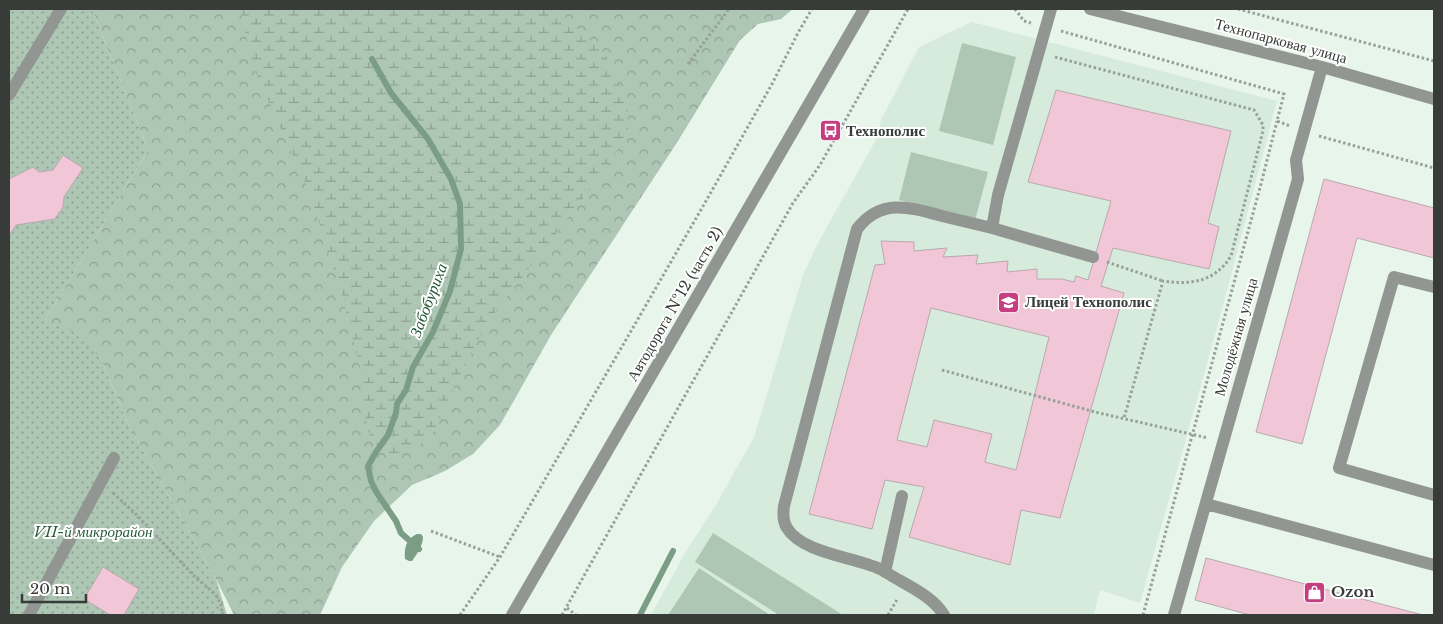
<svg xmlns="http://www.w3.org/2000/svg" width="1443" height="624" font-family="'Libre Baskerville',serif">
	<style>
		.built { fill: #d7ebdc }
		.forest { fill: url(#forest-crowns) }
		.wetland { fill: url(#wetland-marsh) }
		.park { fill: #aec6b4 }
		.garden { fill: url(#garden-dots) }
		.water { fill: #7b9d85 }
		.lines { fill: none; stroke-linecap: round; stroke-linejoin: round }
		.stream { stroke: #7b9d85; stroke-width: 6 }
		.building { fill: #f1c6d6; stroke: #b8a9ae; fill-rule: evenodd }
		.path { stroke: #97a099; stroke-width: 3; stroke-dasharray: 2.5 2.5; stroke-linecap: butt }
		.minor { stroke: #919692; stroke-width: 12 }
		.labels { text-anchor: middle; stroke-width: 4; stroke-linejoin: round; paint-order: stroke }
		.street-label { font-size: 15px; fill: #373c38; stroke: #fff }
		.poi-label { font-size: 15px; font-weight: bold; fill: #373c38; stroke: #fff; text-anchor: start }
		.park-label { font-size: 15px; font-style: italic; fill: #255c39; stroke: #fff }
		.water-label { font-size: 16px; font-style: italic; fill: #1f5633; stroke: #fff }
	</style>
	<defs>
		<pattern id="forest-crowns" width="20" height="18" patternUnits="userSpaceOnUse" patternTransform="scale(1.25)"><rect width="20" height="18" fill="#aec6b4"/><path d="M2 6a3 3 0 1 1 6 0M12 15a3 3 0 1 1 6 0" fill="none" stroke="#8ea293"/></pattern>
		<pattern id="wetland-marsh" width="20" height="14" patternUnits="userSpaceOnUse" patternTransform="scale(1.25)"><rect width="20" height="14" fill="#aec6b4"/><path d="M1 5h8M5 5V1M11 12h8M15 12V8" fill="none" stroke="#8ea293"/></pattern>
		<pattern id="garden-dots" width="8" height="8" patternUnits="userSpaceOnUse" patternTransform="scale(1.25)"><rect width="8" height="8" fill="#aec6b4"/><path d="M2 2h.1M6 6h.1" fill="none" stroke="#8ea293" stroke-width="1.8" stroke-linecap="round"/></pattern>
	</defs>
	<rect width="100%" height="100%" fill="#e8f5eb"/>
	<path class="built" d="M972,22L1277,101L1217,328L1140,603L1100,590L1094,615H651L685,553L717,503L754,437L803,275L819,241L878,136L881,120L919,47Z"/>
	<path class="forest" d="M92,9H793L781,19L758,24L740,40L676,144L551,335L500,425L473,454L445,471L412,485L374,521L342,567L320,615H234L216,579L129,426L100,357L45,320L148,150Z"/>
	<path class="wetland" d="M240,9H556L605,54L627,101L628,133L603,173L488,321L452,391L434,431L421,444L413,450L403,453H386L372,442L367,427L360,367L341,292L310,194L253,66Z"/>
	<path class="park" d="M962,43L1016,57L993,145L939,131Z
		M911,152L988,172L975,220L899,200Z
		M713,533L843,615H779L695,562Z
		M699,568L770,615H668Z"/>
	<path class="garden" d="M9,9H92L148,150L45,320L77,333L100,357L129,426L216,579L227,615H9Z"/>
	<path class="water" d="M417,534H421L423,537C423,545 417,554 412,561H409L405,559C404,548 406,539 417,534Z"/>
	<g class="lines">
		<path class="stream" d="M372,59L391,93L428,139L451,179L460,204L461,249L450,291L433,332L413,367L406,390L397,404L396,413L388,435L376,452L368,466L371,481L377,493L396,521L401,533L419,549
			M640,615L673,551"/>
	</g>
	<path class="building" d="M1056,90L1231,131L1208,223L1219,227L1209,269L1113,248L1101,286L1124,293L1060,518L1021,510L1010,565L909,537L924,487L885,480L872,529L809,514L875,265L885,264L881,241L914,242V251L947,248L943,257L978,255L976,264L1008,261L1007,272L1037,269V279H1062L1074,282L1076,276L1088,280L1111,201L1028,182ZM931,308L1049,337L1016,470L985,462L992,434L934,420L927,447L897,440Z
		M63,155L83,168L64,197L63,207L55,219L16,225L9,236V179L33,167L39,172L53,170Z
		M1324,179L1434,208V258L1357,238L1302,444L1256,432Z
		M1206,558L1423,615H1250L1195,600Z
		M103,567L139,589L124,615H110L84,599Z"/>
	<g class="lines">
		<path class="path" d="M1015,9L1024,21L1031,23
			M1238,9L1434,61
			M1061,31L1284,94L1277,121L1290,126
			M1055,57L1254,110L1263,125V131L1231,256C1215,282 1191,285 1163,281L1124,418
			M688,64L729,9
			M1319,136L1434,168
			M1107,262L1163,281
			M942,370L1095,412L1208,438
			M113,493L138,516L193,575L215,594L221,604L222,615
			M431,531L500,557
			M567,608L576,615
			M460,615L500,557L627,338L706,201L772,84L799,31L812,9
			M562,615L793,203L820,165L908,9
			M888,615L898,598
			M1143,615L1261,184L1277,121"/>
		<path class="minor" d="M1090,9L1322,67L1434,99
			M9,95L61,9
			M992,228L1093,257
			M1434,287L1394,277L1339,468L1434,495
			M1206,504L1434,565
			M885,572L902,496
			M29,615L114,458
			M512,615L864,9
			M944,615C933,598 916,590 899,580C893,577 886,572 880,569C854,557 802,553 787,528C783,522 783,513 784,506L857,229C881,198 909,207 942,216C959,220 975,224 992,228L998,195L1051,9
			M1174,615L1298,179L1296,160L1322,67"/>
	</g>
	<defs>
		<symbol id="bus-square" viewBox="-11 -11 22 22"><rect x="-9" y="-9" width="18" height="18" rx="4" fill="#c43e80" stroke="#fff"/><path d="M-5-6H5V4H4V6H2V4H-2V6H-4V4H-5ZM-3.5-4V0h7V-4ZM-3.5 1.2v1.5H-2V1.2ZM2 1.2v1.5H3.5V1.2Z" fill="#fff"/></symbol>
		<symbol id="school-square" viewBox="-11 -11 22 22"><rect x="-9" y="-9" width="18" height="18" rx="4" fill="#c43e80" stroke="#fff"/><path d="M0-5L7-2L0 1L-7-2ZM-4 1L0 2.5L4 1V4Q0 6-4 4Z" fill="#fff"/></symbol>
		<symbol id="shop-square" viewBox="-11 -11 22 22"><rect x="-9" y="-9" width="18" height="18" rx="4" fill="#c43e80" stroke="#fff"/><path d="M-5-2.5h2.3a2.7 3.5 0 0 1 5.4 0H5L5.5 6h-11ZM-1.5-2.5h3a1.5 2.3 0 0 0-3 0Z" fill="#fff"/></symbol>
	</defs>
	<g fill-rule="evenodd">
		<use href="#bus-square" x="818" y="118" width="25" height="25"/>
		<use href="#school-square" x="996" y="290" width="25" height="25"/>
		<use href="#shop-square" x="1302" y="580" width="25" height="25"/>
	</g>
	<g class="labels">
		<g class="street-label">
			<text transform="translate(1281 41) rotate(15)" y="5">Технопарковая улица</text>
			<text transform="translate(675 304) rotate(-60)" y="5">Автодорога №12 (часть 2)</text>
			<text transform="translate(1236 337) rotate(-74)" y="5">Молодёжная улица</text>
		</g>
		<g class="poi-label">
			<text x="846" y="136">Технополис</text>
			<text x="1025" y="307">Лицей Технополис</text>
			<text x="1331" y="597">Ozon</text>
		</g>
		<g class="park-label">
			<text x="93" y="537">VII-й микрорайон</text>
		</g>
		<g class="water-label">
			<text transform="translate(428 300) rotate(-69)" y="6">Забобуриха</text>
		</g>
	</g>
	<rect width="1443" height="624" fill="none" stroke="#373c38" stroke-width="20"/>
	<path d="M22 594v8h64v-8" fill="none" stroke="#373c38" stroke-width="2.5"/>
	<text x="30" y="594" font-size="15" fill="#373c38" stroke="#ffffff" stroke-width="4" paint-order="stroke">20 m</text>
</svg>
